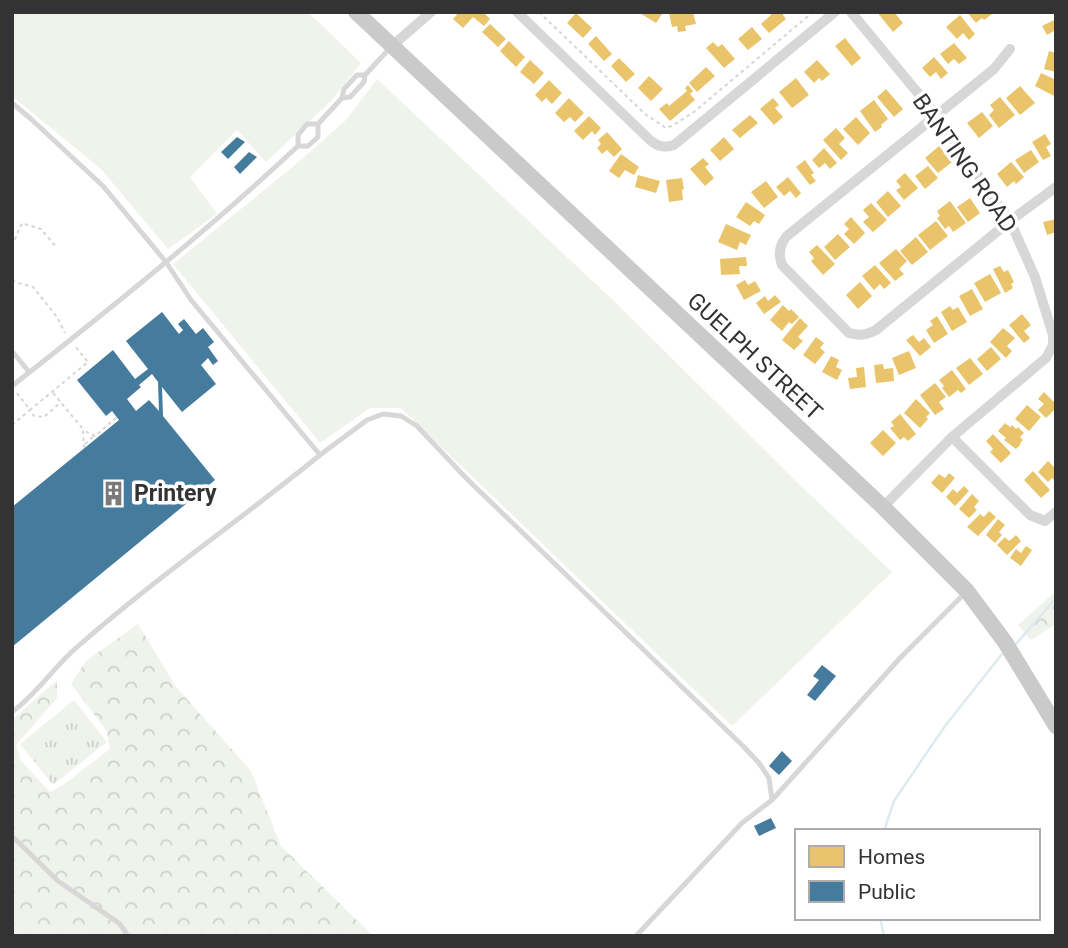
<svg xmlns="http://www.w3.org/2000/svg" width="1068" height="948" font-family="Roboto,sans-serif">
	<style>
		.green { fill: #f0f3ec }
		.forest { fill: url(#forest-crowns) }
		.park { fill: url(#park-tufts) }
		.homes { fill: #e9c46a }
		.public { fill: #457b9d; fill-rule: evenodd }
		.lines { fill: none; stroke-linecap: round; stroke-linejoin: round }
		.stream { stroke: #ddeaf0; stroke-width: 2.5 }
		.path { stroke: #d5d5d5; stroke-width: 2; stroke-dasharray: 3.5 3.5; stroke-linecap: butt }
		.service { stroke: #d7d7d7; stroke-width: 5 }
		.minor { stroke: #d7d7d7; stroke-width: 10 }
		.primary { stroke: #cacaca; stroke-width: 16 }
		.labels { text-anchor: middle; stroke-width: 7; stroke-linejoin: round; paint-order: stroke }
		.street-label { font-size: 23px; fill: #333; stroke: #fff }
		.poi-label { font-size: 23px; font-weight: bold; fill: #333; stroke: #fff; text-anchor: start }
	</style>
	<defs>
		<pattern id="forest-crowns" width="20" height="18" patternUnits="userSpaceOnUse" patternTransform="scale(1.75)"><rect width="20" height="18" fill="#f0f3ec"/><path d="M2 6a3 3 0 1 1 6 0M12 15a3 3 0 1 1 6 0" fill="none" stroke="#ced1cb"/></pattern>
		<pattern id="park-tufts" width="24" height="20" patternUnits="userSpaceOnUse" patternTransform="scale(1.75)"><rect width="24" height="20" fill="#f0f3ec"/><path d="M3 7l-1-3M5 7V3M7 7l1-3M15 17l-1-3M17 17v-4M19 17l1-3" fill="none" stroke="#ced1cb"/></pattern>
	</defs>
	<rect width="100%" height="100%" fill="#fff"/>
	<path class="green" d="M13,12H308L361,63L332,100L266,162L237,130L190,177L217,214L168,249L101,169L12,96Z
		M377,79L616,303L804,489L892,572L732,726L401,408H370L320,443L173,264L295,165L346,120Z"/>
	<path class="forest" d="M1056,591V624L1031,640L1018,625Z
		M138,624L176,687L251,771L281,846L373,936H12V720L57,680V698L16,745L21,761L50,792L63,785L110,749L106,730L71,684L86,661Z"/>
	<path class="park" d="M74,700L107,742L53,785L20,744Z"/>
	<path class="homes" d="M459,12H483L490,19L484,26L473,17L463,28L453,19Z
		M638,12H659L662,14L656,23Z
		M675,12H693L696,24L685,26L686,31L678,32L677,26L672,27L669,13Z
		M769,12H781L786,19L769,33L761,24L771,15Z
		M877,12H894L903,23L893,32Z
		M967,12H991L992,14L984,20L982,18L976,23Z
		M576,13L592,28L583,38L567,23Z
		M960,15L975,34L969,40L963,33L957,39L946,27Z
		M1056,19V35L1054,31L1047,35L1042,26Z
		M490,24L506,39L498,47L482,32Z
		M752,27L762,39L748,50L738,39Z
		M596,36L612,54L604,61L588,44Z
		M845,38L861,58L852,66L835,46Z
		M509,41L525,57L516,67L500,51Z
		M713,42L718,47L722,44L735,59L724,68L706,48Z
		M954,43L967,58L959,64L954,59L948,64L940,54Z
		M1049,51L1056,53V72L1044,69Z
		M934,57L948,73L941,79L936,72L930,77L922,68Z
		M619,58L635,74L626,82L611,66Z
		M530,60L544,73L534,84L520,72Z
		M817,60L830,74L822,81L819,78L814,83L804,72Z
		M706,67L715,76L697,92L689,83Z
		M1041,73L1056,80V97L1035,86Z
		M649,76L663,89L651,101L638,88Z
		M796,78L809,95L792,108L779,92Z
		M549,80L562,93L552,104L546,98L542,102L535,95Z
		M688,85L693,91L690,94L695,100L670,121L659,109L667,103L669,106L687,91L685,88Z
		M1020,86L1035,103L1020,115L1006,98Z
		M886,89L903,109L894,117L877,97Z
		M1000,97L1015,115L999,128L989,115L994,110L990,105Z
		M569,98L584,113L575,122L570,117L564,122L555,113Z
		M773,98L779,105L775,108L783,117L774,125L760,109Z
		M874,100L888,119L881,125L882,127L875,132L860,111Z
		M982,112L993,126L979,138L967,123Z
		M750,115L758,123L740,138L732,130Z
		M589,116L601,128L595,135L592,131L583,140L574,131Z
		M856,117L870,133L858,145L843,129Z
		M836,128L845,138L839,144L848,153L841,160L823,140Z
		M607,132L622,149L614,157L607,150L602,154L597,148L601,144L598,140Z
		M1045,134L1051,144L1046,147L1051,156L1043,160L1032,142Z
		M724,137L734,149L720,161L710,150Z
		M939,146L952,162L938,173L925,158Z
		M824,148L837,163L830,169L825,163L819,168L812,160Z
		M1031,150L1039,162L1024,173L1015,160Z
		M621,154L639,167L634,175L625,170L619,178L609,171Z
		M703,158L709,164L705,167L714,178L705,186L690,169Z
		M805,160L814,173L811,175L816,181L810,185L796,167Z
		M1011,162L1024,177L1016,184L1014,181L1007,187L997,174Z
		M928,166L938,178L925,189L915,176Z
		M905,173L918,188L904,200L896,190L901,187L896,181Z
		M638,175L660,181L656,193L635,187Z
		M788,177L801,193L796,198L790,191L784,196L776,187Z
		M682,178L684,189L682,190L683,200L669,202L666,180Z
		M766,181L778,197L764,208L751,192Z
		M888,191L901,206L888,217L876,202Z
		M970,198L980,213L968,222L957,207Z
		M950,201L966,223L953,232L949,226L945,229L937,218L940,216L937,211Z
		M746,202L765,215L759,224L754,221L750,226L736,217Z
		M871,203L887,220L873,232L863,222L869,217L863,210Z
		M851,217L865,233L854,244L844,234L849,229L844,224Z
		M1056,219V232L1047,235L1043,222Z
		M936,221L948,236L930,250L918,235Z
		M726,224L751,235L746,245L740,242L737,250L718,242Z
		M838,234L850,247L835,260L824,247Z
		M916,237L928,252L912,265L900,251Z
		M817,245L835,264L823,275L811,261L814,258L809,252Z
		M896,249L907,261L899,269L904,274L895,281L879,263Z
		M746,257L747,266H739L740,274L721,275L720,259Z
		M875,265L891,283L884,289L880,284L874,290L862,276Z
		M1000,266L1004,272L1008,270L1014,282L1011,284L1013,288L1005,293L993,269Z
		M990,274L1001,293L985,302L974,283Z
		M745,280L748,285L755,281L761,291L744,300L736,285Z
		M860,282L872,296L858,309L846,295Z
		M972,289L983,309L970,316L959,296Z
		M775,295L781,302L764,314L756,303L765,296L768,301Z
		M783,305L789,311L791,309L799,317L792,324L789,322L782,331L770,320Z
		M950,306L953,310L958,307L967,322L952,331L941,312Z
		M1022,314L1031,325L1024,331L1030,338L1024,343L1009,325Z
		M937,316L948,334L934,343L926,330L933,325L930,321Z
		M800,318L808,326L798,337L803,341L794,350L782,340Z
		M1003,328L1015,338L1007,346L1012,351L1006,358L990,342Z
		M913,335L919,342L924,338L931,347L920,356L906,340Z
		M816,337L824,343L820,348L825,352L815,364L803,355Z
		M991,347L1001,359L987,371L977,359Z
		M909,351L916,368L899,375L892,358Z
		M831,356L839,360L836,367L842,370L837,380L822,372Z
		M970,358L983,374L969,385L956,368Z
		M883,364L884,369L893,368L894,381L876,383L874,365Z
		M864,367L866,387L850,389L848,378L857,377L856,368Z
		M952,370L966,389L961,393L958,390L949,397L942,388L944,386L939,380Z
		M935,383L946,397L939,402L944,409L935,415L920,395Z
		M1044,392L1056,404V408L1046,418L1038,410L1044,404L1038,399Z
		M916,399L930,413L926,417L928,419L920,428L904,413Z
		M1027,405L1041,417L1029,431L1015,419Z
		M900,414L916,434L908,441L904,437L900,440L890,428L894,426L891,422Z
		M1005,423L1010,427L1012,425L1016,429L1018,427L1024,433L1020,437L1023,440L1020,443L1021,444L1016,449L1004,440L1006,438L998,431Z
		M883,430L896,443L883,456L870,443Z
		M993,434L1011,453L1001,463L990,452L993,449L986,441Z
		M1048,461L1056,469V482L1052,478L1048,482L1038,472Z
		M1033,471L1050,490L1041,498L1024,480Z
		M949,473L955,478L942,493L931,483L939,474L945,478Z
		M964,486L969,491L955,506L946,497L953,489L957,493Z
		M972,494L979,501L974,507L977,510L969,518L959,509Z
		M989,511L996,517L978,536L967,527L980,514L984,517Z
		M998,519L1005,525L999,532L1002,535L995,543L986,535Z
		M1016,535L1021,541L1007,555L997,545L1005,537L1009,541Z
		M1026,546L1032,550L1021,566L1010,558L1016,549L1021,553Z"/>
	<path class="public" d="M237,137L245,142L228,159L221,152Z
		M249,152L257,157L240,174L234,167Z
		M162,312L179,334L183,330L178,324L184,319L196,334L203,328L214,342L208,347L218,361L213,365L208,358L201,365L216,384L182,412L162,387L163,416L215,480L12,647V507L119,420L112,411L106,416L77,380L113,350L135,379L148,369L126,341ZM152,374L158,382L159,411L149,400L136,411L127,399L141,387L139,385Z
		M822,665L836,676L815,701L807,695L819,680L813,676Z
		M782,751L792,761L779,775L769,766Z
		M771,818L776,828L759,836L754,826Z"/>
	<g class="lines">
		<path class="stream" d="M1016,644L1056,598
			M884,831L894,801L945,726L1002,654H1005
			M880,918L884,936"/>
		<path class="path" d="M539,12L645,114L666,128L672,126L694,112L813,12
			M12,246L22,223L41,229L57,248
			M12,280L15,282L33,287L57,317L65,333
			M17,393L30,410L88,362L75,346
			M53,393L83,429
			M12,425L30,410L34,416L44,417L61,402
			M85,444L94,436
			M84,448L83,430L95,436L117,417"/>
		<path class="service" d="M342,98L344,89L357,75H365
			M12,103L31,119L103,186L166,262L191,300L320,455C239,521 154,579 76,648C53,668 36,695 12,712
			M298,146V135L307,124H318L342,98L350,97L364,82L365,75L390,48
			M12,351L29,372
			M12,386C110,309 207,231 298,146H308L318,137V124
			M320,455L367,420L383,414L401,416L417,426L466,478L743,746L759,763L769,778L772,800L742,823L636,936
			M772,800L901,657L964,594
			M12,836L58,881L120,924L128,936"/>
		<path class="minor" d="M517,12L651,141C659,147 665,148 674,145L835,12
			M851,12L936,115L1010,221L1035,277L1053,335V345L1046,358L952,437L883,507
			M392,46L431,12
			M1010,49L994,69L787,236C779,245 778,254 782,265L849,333C860,336 866,335 876,330L1010,221L1056,187
			M952,437L1030,515L1045,521L1056,512"/>
		<path class="primary" d="M356,12L883,507L967,591L1005,642L1056,726"/>
	</g>
	<defs>
		<symbol id="building-bare" viewBox="-9 -9 18 18"><path d="M-4-6H4V6H1V3H-1V6H-4ZM-2.5-4.3h1.7v1.8h-1.7ZM.8-4.3h1.7v1.8H.8ZM-2.5-1h1.7V.8h-1.7ZM.8-1h1.7V.8H.8Z" fill="#7a7a7a" stroke="#fff" stroke-width="2.5" paint-order="stroke"/></symbol>
	</defs>
	<g fill-rule="evenodd">
		<use href="#building-bare" x="96" y="476" width="35" height="35"/>
	</g>
	<g class="labels">
		<g class="street-label">
			<text transform="translate(965 163) rotate(55)" y="8">BANTING ROAD</text>
			<text transform="translate(755 356) rotate(43)" y="8">GUELPH STREET</text>
		</g>
		<g class="poi-label">
			<text x="134" y="501">Printery</text>
		</g>
	</g>
	<rect width="1068" height="948" fill="none" stroke="#333333" stroke-width="28"/>
	<rect x="795" y="829" width="245" height="91" fill="#ffffff" stroke="#adadad" stroke-width="2"/>
	<rect x="809" y="846" width="35" height="21" fill="#e9c46a" stroke="#adadad" stroke-width="2"/>
	<text x="858" y="864" font-size="21" fill="#333333">Homes</text>
	<rect x="809" y="881" width="35" height="21" fill="#457b9d" stroke="#adadad" stroke-width="2"/>
	<text x="858" y="899" font-size="21" fill="#333333">Public</text>
</svg>
